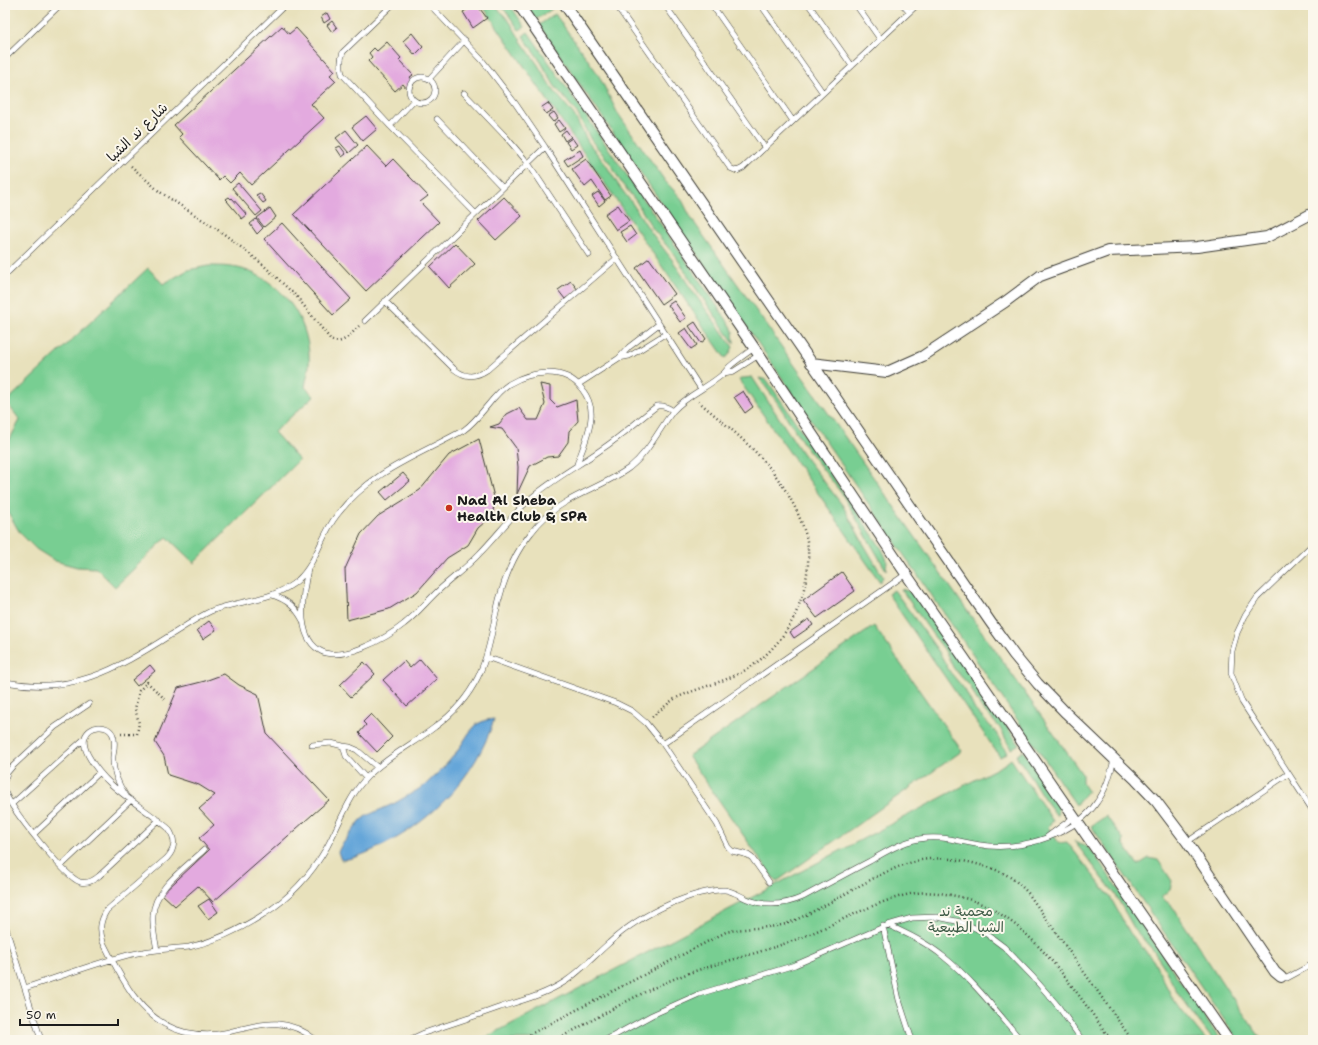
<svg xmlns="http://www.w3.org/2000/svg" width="1318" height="1045" font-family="'Shantell Sans','Playpen Sans Arabic',sans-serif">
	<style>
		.green { fill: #78ce92; stroke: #4a7557 }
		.water { fill: #65a6d9; stroke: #40617a }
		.building { fill: #e3aadf }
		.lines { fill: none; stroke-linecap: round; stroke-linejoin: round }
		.service-casing { stroke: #3b3a34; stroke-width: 6 }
		.minor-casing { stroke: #3b3a34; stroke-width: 12 }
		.path { stroke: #3b3a34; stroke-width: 2.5; stroke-dasharray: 1 3; stroke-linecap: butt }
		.service { stroke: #fff; stroke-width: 5 }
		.minor { stroke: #fff; stroke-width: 10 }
		.poi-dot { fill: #c8321e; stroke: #fbf7ec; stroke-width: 1.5 }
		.labels { text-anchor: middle; stroke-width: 4; stroke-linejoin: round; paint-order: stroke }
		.street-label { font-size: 14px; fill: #1c1c1c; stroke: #fbf7ec }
		.poi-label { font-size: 14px; font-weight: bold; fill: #1c1c1c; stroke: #fbf7ec; text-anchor: start }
		.park-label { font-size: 14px; fill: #3c5a45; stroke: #fbf7ec }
	</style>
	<rect width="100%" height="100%" fill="#fbf7ec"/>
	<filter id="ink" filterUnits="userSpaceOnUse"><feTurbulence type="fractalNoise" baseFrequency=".025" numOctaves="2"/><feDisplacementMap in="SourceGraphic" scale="8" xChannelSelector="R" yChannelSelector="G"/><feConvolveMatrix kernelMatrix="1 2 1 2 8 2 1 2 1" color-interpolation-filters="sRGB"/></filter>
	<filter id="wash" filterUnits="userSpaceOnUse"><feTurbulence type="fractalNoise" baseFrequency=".012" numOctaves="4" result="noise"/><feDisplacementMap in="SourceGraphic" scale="16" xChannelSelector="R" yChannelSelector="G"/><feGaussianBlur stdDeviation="0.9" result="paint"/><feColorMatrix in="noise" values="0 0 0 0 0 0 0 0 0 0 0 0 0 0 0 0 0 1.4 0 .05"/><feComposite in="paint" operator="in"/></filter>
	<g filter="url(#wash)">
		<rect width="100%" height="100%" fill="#e8e1bc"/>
		<path class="green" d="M482,5H495L510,22L521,41L538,65L551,87L574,115L588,142L606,165L619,186L632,203L650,231L673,261L691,289L733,347L729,355L725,358Z
			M500,5H510L525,27L519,30L508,14Z
			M525,5H549L552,9L535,20Z
			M555,14L598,74L617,112L665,181L681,198L691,218L1082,774V782L1088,791L1076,805L539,25Z
			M528,32L731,326L733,331L734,343L695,287L677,258L653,229L636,201L622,184L610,163L591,140L577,113L554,85L541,62L523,36Z
			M208,266C222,266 235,266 248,271C286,285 312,325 309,366C308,373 306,380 305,387L314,396L274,432L299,460L194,563L167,537L115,587L96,568L77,567L55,561L36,549L20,533L9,514L5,502V448L20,420L6,402L148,268L163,284L188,270Z
			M752,377L802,453L843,506L863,543L883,577L880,582L739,380L744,378Z
			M759,378L767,380L882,549L887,560L886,570L842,494L807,449L777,402Z
			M901,589L908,591L914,595L1019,744L1011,749L1000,728L980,706L970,686L954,669L944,649L933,635Z
			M894,590L939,652L950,672L965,690L975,710L995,731L1007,753L1000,757L888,594Z
			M874,626L962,751L776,882L688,756Z
			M1023,751L1060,803L1057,816L1043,797L1025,768L1016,756Z
			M1011,759L1053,821L1048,827L1059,843L1067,842L1110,897L1130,933L1153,960L1172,997L1182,1011L1206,1040H481L1005,764Z
			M1106,816L1124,840L1123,843L1138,865L1149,858L1158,860L1172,881L1170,889L1161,897L1172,906L1229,993L1262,1040H1238L1091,826Z
			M1074,841L1085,845L1093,852L1220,1040H1213L1178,994L1163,965L1152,949L1135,930L1115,894Z"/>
		<path class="water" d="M494,719C477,777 427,827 373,850C362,855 352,859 341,860L338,852L341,846L360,821L366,816L395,803L424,786L443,768L456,753L469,733L477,724L486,720Z"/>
		<g id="blocks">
			<path class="building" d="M474,5H477L487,18L473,28L463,12Z
				M327,13L330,19L324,23L321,17Z
				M332,21L337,28L332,32L327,25Z
				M282,26L289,34L296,28L335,71L330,75L336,81L311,104L324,118L251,185L240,173L230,183L223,176L219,180L179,137L182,134L174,125Z
				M412,33L423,47L415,55L403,41Z
				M387,42L401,58L399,60L413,75L410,77L413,81L406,88L403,84L395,91L368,61L372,57L369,53L374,48L377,51Z
				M548,103L553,110L546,114L542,107Z
				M554,112L558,118L553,122L548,116Z
				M366,116L377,129L363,141L352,127Z
				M559,120L565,128L559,132L554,124Z
				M346,130L358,145L349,153L336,138Z
				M566,130L571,137L565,141L561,134Z
				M572,138L577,145L571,149L566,142Z
				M340,146L346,154L342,157L336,148Z
				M367,146L386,166L393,159L428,196L420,202L439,222L366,291L294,214Z
				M580,150L583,156L568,166L564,160Z
				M586,159L611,196L605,200L592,181L585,187L572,169Z
				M238,183L262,211L256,216L232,188Z
				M598,192L605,201L599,206L592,196Z
				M260,193L266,201L263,203L256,195Z
				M229,197L231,199L232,198L247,215L242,219L227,201H228L226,199Z
				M504,197L522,216L496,240L478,221Z
				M618,205L629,221L616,230L605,214Z
				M270,208L276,217L264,227L257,218Z
				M256,219L263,228L257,234L250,224Z
				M282,223L351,299L333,315L264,239Z
				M630,226L636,235L627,242L620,232Z
				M455,243L475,264L449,288L430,267Z
				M649,258L675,294L661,304L636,268Z
				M571,281L578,290L565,299L558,290Z
				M674,301L686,318L680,322L668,305Z
				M695,322L706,339L701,343L689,326Z
				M686,328L697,345L691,349L679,333Z
				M540,384L550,386V400L557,407L576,400L578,421L569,431L568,442L558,456L547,457L530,466L517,494L518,467L516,448L502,429L490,427L499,424L507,414L519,408L528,420H538L545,404Z
				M743,391L753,407L745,413L734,397Z
				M479,439L494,497L493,515L478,528L468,545L447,558L417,592L389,609L347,620L345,569L361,534L378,516L420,490L449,455Z
				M403,473L410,481L387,500L380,492Z
				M842,572L855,591L817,618L803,600Z
				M809,619L813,625L794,638L790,632Z
				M209,621L216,630L203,639L197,630Z
				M420,659L437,679L407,706L383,680L404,661L410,668Z
				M364,662L375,674L351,697L340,685Z
				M150,665L155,671L137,686L132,680Z
				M224,674L239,685L258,694L267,734L329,800L213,902L198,886L175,906L162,894L209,850L199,838L214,825L199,809L215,795L199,785L168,775L164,756L155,742L178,688L205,681Z
				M371,714L392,737L377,752L359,733L366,725L363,722Z
				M209,899L218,912L208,919L198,906Z"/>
		</g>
	</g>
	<g filter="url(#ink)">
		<use href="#blocks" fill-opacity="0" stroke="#3b3a34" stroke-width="1"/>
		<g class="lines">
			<defs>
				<path id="service" d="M392,5L343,52C340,60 340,66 342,74L390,126L475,213
					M430,5L482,60L515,103L545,147L701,389
					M616,5L730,168L737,171L743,168L917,5
					M665,5L765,148
					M712,5L793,121
					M761,5L823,93
					M809,5L852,66
					M856,5L880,39
					M903,5L909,12
					M5,58L60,5
					M409 90a13 13 0 1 1 26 0a13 13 0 1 1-26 0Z
					M429,79L465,40
					M464,93L506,137L528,163L589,255
					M437,119L502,187
					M390,126L414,100
					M5,275L285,5
					M385,301L454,369C465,378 475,378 487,370L617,258
					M365,321L545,147
					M619,358L629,356L633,354L665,334
					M724,373L734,371L759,355
					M579,384L619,358L629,347L659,324
					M1313,544L1257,598L1245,616L1237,633L1232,651L1231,673L1242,702L1313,811
					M308,569C303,592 295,635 319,650C340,664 387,638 404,624C417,614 427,601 439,590C452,578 467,567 479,554C497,536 511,516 530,499C553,479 578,466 602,449C622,436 638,420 657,406C664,405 668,407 673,411
					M272,595C287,600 296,607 303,621
					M486,657L616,703L632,711L646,723L663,744L717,824L728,847L732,851L748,855L752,858L769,882
					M5,682C72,695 115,670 169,636C183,628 196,618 211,611C239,600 274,601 298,580C317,562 321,535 337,515C371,471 417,456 464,430C482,417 492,395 509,384C531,371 565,366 582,389C588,397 592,407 591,417C590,433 582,450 577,464
					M663,744L906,574
					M312,745L331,743L343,746L350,747L357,750L377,767
					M343,746L346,756L366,778
					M5,779L7,773L12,767L55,727L89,704
					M5,792C10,808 65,877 80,882C87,884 93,881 99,876L159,820
					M126,796C118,784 112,771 113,756C114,749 116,742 113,735C108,723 89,725 85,737C83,743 85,749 88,755C106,789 140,804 168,828C176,839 176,848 167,858L107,910C100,921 99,929 103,942C121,978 141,1021 184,1032C197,1035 211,1036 224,1033C260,1025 283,1014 316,1040
					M12,804L84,739
					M34,834L99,773
					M1047,837L1074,817
					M1187,842L1288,774
					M61,866L131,800
					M5,925L41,1040
					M888,925C908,934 927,943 944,957C973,980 997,1012 1021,1040
					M883,926L899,1000L912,1040
					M157,950C155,939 152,927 153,916C153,889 186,867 204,850
					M1281,977L1287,978L1313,964
					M25,988C59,977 93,964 128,955C141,952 155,950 168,949C175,948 182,948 189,947C216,941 241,929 264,914C290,898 312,873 327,847C340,823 349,795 368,776C388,756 413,744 435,727C453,714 468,697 478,677C487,658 491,638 495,617C501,587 511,557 531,533C540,521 552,510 566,502C586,490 610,482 629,468C649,452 658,431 673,411C687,395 707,388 723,374C725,372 727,369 729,367C737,360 746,354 754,348
					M409,1040L424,1033C450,1024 476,1016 501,1007C524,1000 546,994 566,981C582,970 594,956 609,943C627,926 649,913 672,903C688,897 708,889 725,890C733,891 740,896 747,899C766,907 785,905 803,897C825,885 847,873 870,861C885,852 902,842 919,839C943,834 965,844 989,846C1025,849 1076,834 1097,802C1106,790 1110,775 1114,760
					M606,1040L652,1015L699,994L795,965L888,925L912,918L937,917L961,922L984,932L1004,947L1032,976L1058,1006L1082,1040"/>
				<path id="minor" d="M519,5L759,355L906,574L1228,1040
					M565,5L991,623L1014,655L1038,684L1066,713L1136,780L1156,801L1187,842L1275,972L1281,977
					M811,363L887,372L923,356L1005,302L1040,276L1108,251L1197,247L1267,237L1313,213"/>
			</defs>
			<use href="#service" class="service-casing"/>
			<use href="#minor" class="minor-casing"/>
			<path class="path" d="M131,166L160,192L224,234L260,262L297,297L331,340C342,346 351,334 359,326
				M652,717L670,702L676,698C700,687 726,682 749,668C772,653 792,628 800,602C807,582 811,557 806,536C796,501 773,467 746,443C731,428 714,415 698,401
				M121,734H137L139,723L135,709L139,691L147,682L166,700
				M519,1040L726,932C746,927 766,929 786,924C818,911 847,892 878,876C895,868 912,860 930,859C945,857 959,860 973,863C997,869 1011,874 1028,893L1132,1040
				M556,1040C599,1017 646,988 692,972C725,961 759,953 792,941C831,927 866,905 906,895C921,891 937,892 951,895C967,898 983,903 997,912C1044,941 1079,996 1111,1040"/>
			<use href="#service" class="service"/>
			<use href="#minor" class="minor"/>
		</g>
	</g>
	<circle class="poi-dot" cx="449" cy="508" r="4"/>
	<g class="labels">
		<g class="street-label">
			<text transform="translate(137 132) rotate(-44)" y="5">شارع ند الشبا</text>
		</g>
		<g class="poi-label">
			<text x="457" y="505">Nad Al Sheba<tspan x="457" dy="16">Health Club &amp; SPA</tspan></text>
		</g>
		<g class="park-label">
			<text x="966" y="916">محمية ند<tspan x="966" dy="16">الشبا الطبيعية</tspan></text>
		</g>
	</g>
	<rect width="1318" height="1045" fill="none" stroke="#fbf7ec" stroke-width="20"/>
	<path d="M20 1019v6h98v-6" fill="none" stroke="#1c1c1c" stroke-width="2"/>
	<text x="26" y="1019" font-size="12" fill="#1c1c1c" stroke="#fbf7ec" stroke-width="3" paint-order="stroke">50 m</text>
</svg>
